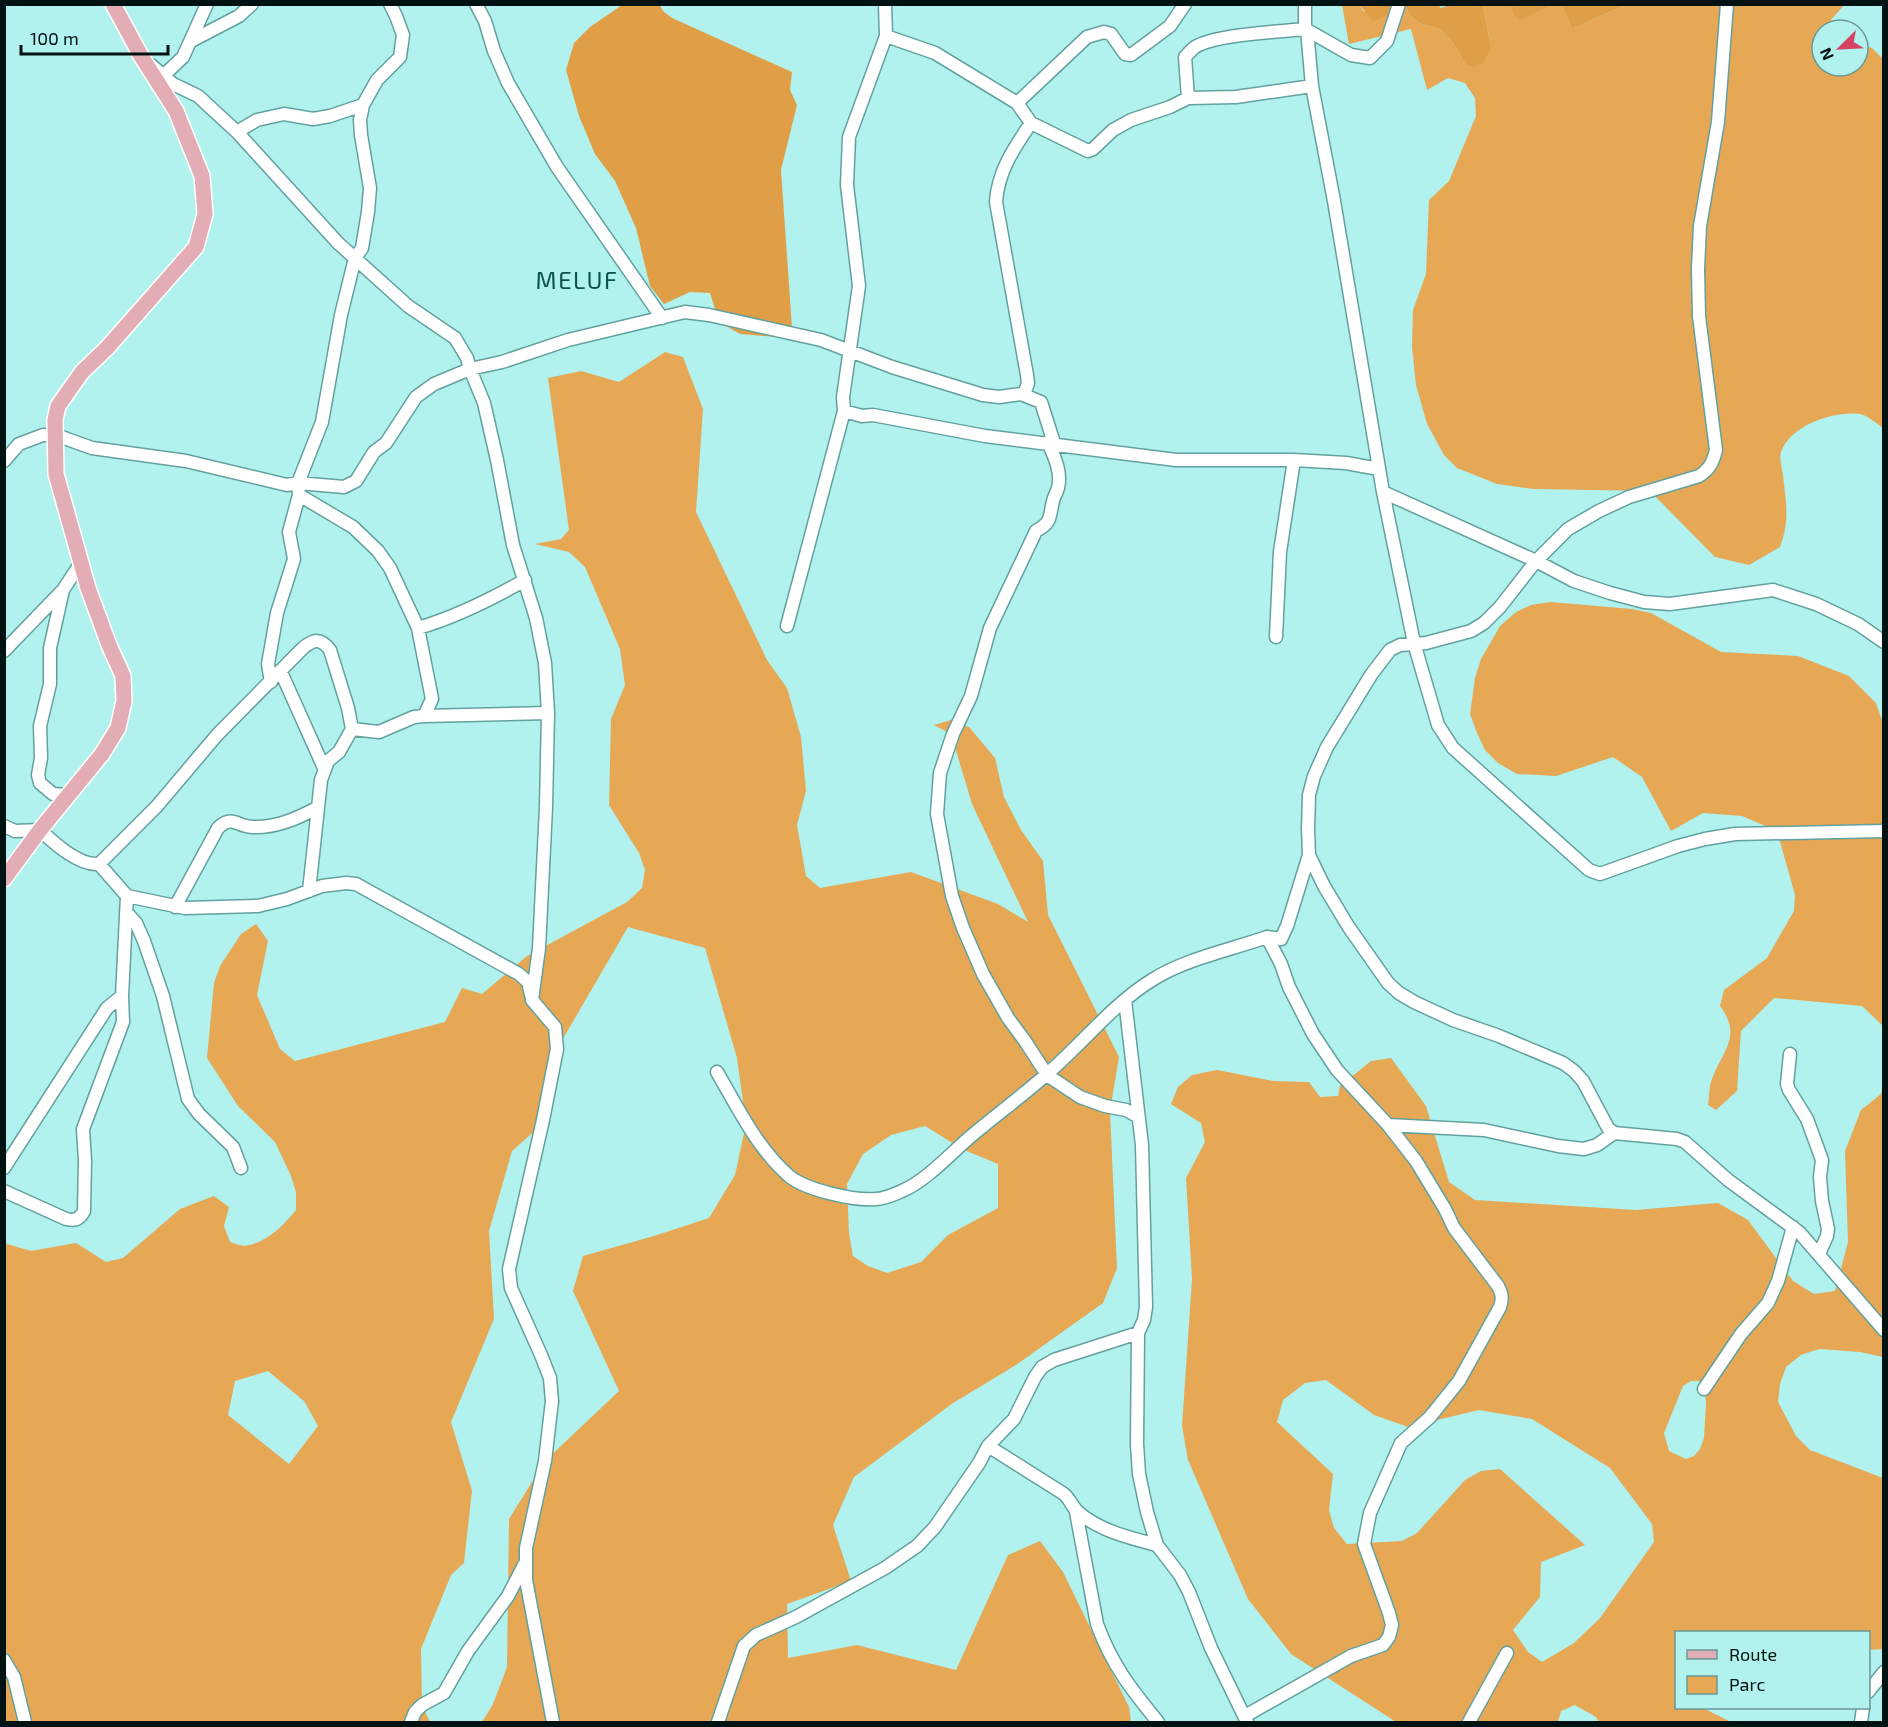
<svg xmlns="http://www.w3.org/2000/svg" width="1888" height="1727" font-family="'Exo 2',sans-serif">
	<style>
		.green { fill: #e6a855; fill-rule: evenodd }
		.forest { fill: #e09f46 }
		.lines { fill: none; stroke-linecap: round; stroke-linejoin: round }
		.minor-casing { stroke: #62a19e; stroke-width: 15 }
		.major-casing { stroke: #fff; stroke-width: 18 }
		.minor { stroke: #fff; stroke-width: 12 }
		.major { stroke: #e3adb5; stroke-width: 15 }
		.labels { text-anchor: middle; stroke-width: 6; stroke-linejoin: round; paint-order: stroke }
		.quarter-label { font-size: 24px; letter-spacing: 1.5px; fill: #0a5250; stroke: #b1f2ee }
	</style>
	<rect width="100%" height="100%" fill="#b1f2ee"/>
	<path class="green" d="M1342,5H1360L1363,11L1388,16L1392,5H1405C1409,15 1414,22 1425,25C1429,27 1435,26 1439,29C1451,39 1459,50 1465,64L1491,48L1483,5H1510L1513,14C1529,11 1546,5 1562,5L1572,29L1625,5H1844L1831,20L1833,30H1822V66H1858V44L1872,48L1883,59V428C1877,424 1867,415 1860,414C1833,411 1791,425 1781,452C1779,458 1782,468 1783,475C1786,503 1790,520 1780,547L1749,565L1715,557L1650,491L1534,489L1497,484L1457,468L1444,455L1427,424L1416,385L1412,347L1413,310L1426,274L1429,200L1449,181L1476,116L1475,98L1465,83L1448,78L1427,90L1411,29L1349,44Z
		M665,352L683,357L703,409L696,512L767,660L787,688L801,737L806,791L797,825L806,876L820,888L911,872L998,904L1028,922L972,804L951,734L934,725L951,720L969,727L995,758L1004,797L1021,830L1043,861L1048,915L1119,1057L1110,1111L1117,1268L1103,1303L1016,1365L953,1403L854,1477L833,1525L851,1581L787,1604L788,1658L857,1645L956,1670L1008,1555L1040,1541L1063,1572L1129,1707L1131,1722H482L493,1704L507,1667L509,1519L545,1461L619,1391L573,1291L583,1256L654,1236L709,1218L735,1175L746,1124L737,1058L705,948L628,927L557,1049L538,1128L512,1151L489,1231L494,1319L451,1422L472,1491L464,1563L451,1575L421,1649L422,1705L430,1722H5L4,1243L31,1251L76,1243L106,1262L123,1258L180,1209L214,1196L229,1207L224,1226L230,1242C236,1244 243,1247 249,1245C268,1241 284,1225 296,1210V1192L291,1176L275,1142L238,1106L207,1058L214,983L220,966L241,934L256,924L268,941L257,995L280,1049L295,1061L445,1022L462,988L482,994L527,956L627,902L642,888L645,870L639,853L609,805L611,719L625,685L620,649L585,567L569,552L535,544L561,539L569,530L548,378L581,371L619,382ZM925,1126L962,1149L998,1164V1208L948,1235L921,1262L887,1273L868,1266L853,1256L849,1234L847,1184L863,1154L891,1135ZM268,1371L304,1401L318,1426L289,1464L228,1415L235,1381Z
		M1550,602L1632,609L1651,613L1721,652L1798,656L1849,676L1876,703L1883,723V1026L1862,1006L1774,998L1741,1031L1737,1091L1716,1110L1708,1105C1709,1099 1709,1092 1710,1086C1718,1054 1745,1039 1720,1006L1724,990L1767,958L1794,911L1795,895L1777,831L1742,816L1703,813L1671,831L1642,777L1613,757L1556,776L1517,774L1498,763L1485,750L1477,733L1470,714L1475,678L1481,659L1500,626L1516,612L1531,605Z
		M1391,1058L1426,1106L1449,1182L1475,1200L1636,1210L1718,1203L1748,1220L1793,1281L1814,1294L1835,1291L1848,1242L1845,1151L1861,1110L1881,1094L1883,1086V1357L1860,1352L1819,1349L1801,1355L1786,1367L1780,1384L1778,1402L1796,1436L1810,1450L1883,1478V1649L1869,1650L1868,1632H1676V1708H1703L1731,1722H1599L1596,1717L1575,1705L1561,1711L1558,1722H1396L1291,1654L1248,1599L1188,1460L1182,1426L1192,1279L1186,1178L1205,1142L1201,1123L1171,1104L1178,1087L1192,1075L1217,1070L1273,1081L1309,1082L1320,1097L1338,1096L1340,1086L1371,1061ZM1326,1380L1374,1415L1408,1427L1479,1410L1532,1419L1610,1468L1652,1524L1654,1542L1600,1618L1574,1643L1542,1662L1528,1652L1513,1630L1540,1597L1541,1562L1585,1545L1500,1469L1481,1471L1465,1480L1417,1533L1402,1541L1347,1544L1334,1528L1329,1510L1333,1474L1277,1422L1283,1400L1305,1383ZM1691,1381H1699L1704,1389L1706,1402L1704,1438L1700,1449L1694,1456L1686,1459L1669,1451L1664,1433L1683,1386Z"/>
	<path class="forest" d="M659,4L663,11L672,18L792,72L790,90L797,105L781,170L793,342L788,338L740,334L719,322L710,293L690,292L664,304L650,286L636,228L615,181L595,154L579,116L566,70L574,43L590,27L622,5Z
		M1360,5H1392L1388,16L1372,21Z
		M1405,5H1438L1441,8L1450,5H1483L1491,48L1483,63L1473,67L1465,64C1459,50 1451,39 1439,29C1435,26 1429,27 1425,25C1414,22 1409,15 1405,5Z
		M1510,5V4L1551,5L1520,20L1513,14Z
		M1562,5H1625L1572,29Z"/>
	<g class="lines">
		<defs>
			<path id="minor" d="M476,4L485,21L494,51L508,83L557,167L662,318
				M1305,4V29L1307,30L1312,86L1334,201L1383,492L1414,643L1438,725L1453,748L1589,870L1600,874L1678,846L1705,839L1735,834L1884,831
				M1727,4L1718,122L1700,226L1698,269L1699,316L1716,450C1713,462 1710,469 1699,476L1629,497L1599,511L1568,529L1536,561L1500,607L1484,623L1471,631L1426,643L1400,645L1390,650L1371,675L1327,747L1314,776L1309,795L1308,829L1309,855L1324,886L1348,926L1388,983L1399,993L1414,1002L1453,1020L1499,1036L1563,1063L1574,1071L1583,1081L1608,1128L1614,1133L1677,1139L1685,1142L1728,1180L1799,1232L1884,1330
				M1307,30L1351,55L1370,58L1387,41L1399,4
				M886,36L935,53L1017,103L1031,123L1088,151L1093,149L1113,130L1131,120L1170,107L1188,98L1236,97L1312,86
				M191,41L239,16L252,4
				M151,65L173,84L198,96L237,132L338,243L408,306L455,338L467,358L470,369L484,403L497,460L513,545L536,618L545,663L548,713L546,807L539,948L532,1000L555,1027L557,1049L543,1120L509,1269L511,1288L541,1355L550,1378L552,1401L545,1461L526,1548V1580L553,1722
				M163,76L183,57L207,4
				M1188,98L1185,57C1188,54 1191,50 1195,47C1216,34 1279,32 1305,29
				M1017,103L1087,37L1104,32L1111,34L1125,54L1131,55L1170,26L1185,4
				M237,132L257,120L284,114L313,119L330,116L363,105
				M1024,395L1028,383L1027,375L996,202C998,171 1014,148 1031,123
				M844,411L862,416L873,415L985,436L1176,460H1294L1346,463L1379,469
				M1048,442C1054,456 1062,472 1058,488C1057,492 1054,496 1053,501C1049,518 1052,522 1036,531L990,628L971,696L953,734L940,773L937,814L952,896L963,928L983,974L1008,1018L1025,1041L1047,1075L1080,1097L1105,1106L1126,1110L1137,1116
				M4,461L19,444L43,435H56L92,448L186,461L287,485L298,483L344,487L356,481L374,452L386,443L416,397L434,384L470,369L502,362L568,340L685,312L709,315L821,340L892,367L983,395L999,397L1021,394L1041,402L1054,443
				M1383,492L1536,561L1574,581L1610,593L1644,602L1670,604L1773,590L1816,604L1858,624L1884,642
				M299,495L353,527L378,551L390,568L418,628L432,699L424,716
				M63,590L50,648V684L40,726L41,758L38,775L40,783L53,794L68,795
				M787,626L844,411L843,397L859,286L847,185L849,137L886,36L885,4
				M418,628C456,617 490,600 525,580
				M1276,637L1280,552L1294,460
				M4,651L63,590L80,564
				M281,672L324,768
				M271,682L268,664L277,613L294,559L289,532L299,495L298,483L322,422L341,315L355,258L362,248L368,212L370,188L361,135L360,120L363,105L377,80L400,57L403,35L396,16L390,4
				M352,729L379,732L414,717L424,716L548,713
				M4,826L15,831L40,830C54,843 79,866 99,864L157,806L217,735L303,648C314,639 321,638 330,650L348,708L352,729L339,752L328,761L321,780L309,891
				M99,864L127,896L185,908L258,906L287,899L322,886L346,883L356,884L519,974L528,982L531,995
				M175,907L218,828C233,814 237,827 253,827C276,828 298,818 317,808
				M126,912L136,923L144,941L163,996L188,1099L199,1114L233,1147L241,1168
				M1125,1000L1142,1145L1146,1307L1144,1320L1138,1333L1137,1444L1139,1474L1147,1512L1157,1545L1180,1575L1189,1592L1211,1648L1247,1722
				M1790,1054L1787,1084L1789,1090L1807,1119L1822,1160L1820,1177L1822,1201L1828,1229L1827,1236L1819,1254
				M717,1072C738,1108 757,1148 789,1176C806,1190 854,1201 876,1199C884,1199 895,1194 902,1191C927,1180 949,1155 970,1137C995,1116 1022,1096 1047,1074C1082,1044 1113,1004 1152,980C1185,959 1230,950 1267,937L1281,939L1287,926L1309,855
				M1388,1125L1484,1130L1558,1146L1584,1149L1597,1145L1614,1133
				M4,1168L107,1008L122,996
				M4,1191L66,1219C75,1221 79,1220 84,1211L85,1161L83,1129L123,1022L122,996L127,896
				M1704,1389L1741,1334L1768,1303L1778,1281L1793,1227
				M988,1446L1064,1494C1070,1499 1072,1507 1078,1512C1100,1531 1130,1538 1157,1545
				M1076,1512L1097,1624C1112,1665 1131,1689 1158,1722
				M4,1660L14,1677L25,1722
				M1868,1692L1884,1672
				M1245,1716L1351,1656L1383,1645L1389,1637L1392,1625L1389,1613L1364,1544L1370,1513L1401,1443L1430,1417L1459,1381L1500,1307C1503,1298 1502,1294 1498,1286L1454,1228L1445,1209L1416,1161L1388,1125L1337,1070L1313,1034L1289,987L1281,964L1267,937
				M411,1722L415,1712L422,1705L444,1693L468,1651L508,1596L524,1565
				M718,1722L744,1646L756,1635L796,1617L885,1568L917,1546L935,1527L979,1463L988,1446L1014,1419L1035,1377L1042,1367L1054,1360L1138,1333
				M1469,1722L1507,1653
				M1861,1722L1863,1708"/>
			<path id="major" d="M4,879L40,830L102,754L118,728L124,701L123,676L109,645L88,588L56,474L55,420L58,406L82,372L107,348L196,247L205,214L202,176L176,111L141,56L113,4"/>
		</defs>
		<use href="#minor" class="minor-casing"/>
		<use href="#major" class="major-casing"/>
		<use href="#minor" class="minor"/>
		<use href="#major" class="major"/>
	</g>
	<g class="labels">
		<g class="quarter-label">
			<text x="577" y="289">MELUF</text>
		</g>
	</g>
	<rect width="1888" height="1727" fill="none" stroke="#001211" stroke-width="12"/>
	<rect x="1675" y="1631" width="195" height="78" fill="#b1f2ee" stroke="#6a9896" stroke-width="1.5"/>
	<rect x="1687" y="1650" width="30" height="9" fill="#e3adb5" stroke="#6a9896" stroke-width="1.5"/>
	<text x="1729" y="1661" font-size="18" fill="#001211">Route</text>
	<rect x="1687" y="1676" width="30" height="18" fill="#e6a855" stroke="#6a9896" stroke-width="1.5"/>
	<text x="1729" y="1691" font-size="18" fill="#001211">Parc</text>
	<g transform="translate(1840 48) rotate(246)"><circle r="28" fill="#b1f2ee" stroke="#6a9896" stroke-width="1.5"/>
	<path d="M0-4.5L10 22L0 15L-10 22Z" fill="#d44462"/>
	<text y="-9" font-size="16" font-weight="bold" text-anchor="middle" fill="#001211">N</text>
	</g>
	<path d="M21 45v9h147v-9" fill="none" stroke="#001211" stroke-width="3"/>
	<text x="30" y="45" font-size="18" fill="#001211" stroke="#b1f2ee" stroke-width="4.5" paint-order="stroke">100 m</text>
</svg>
